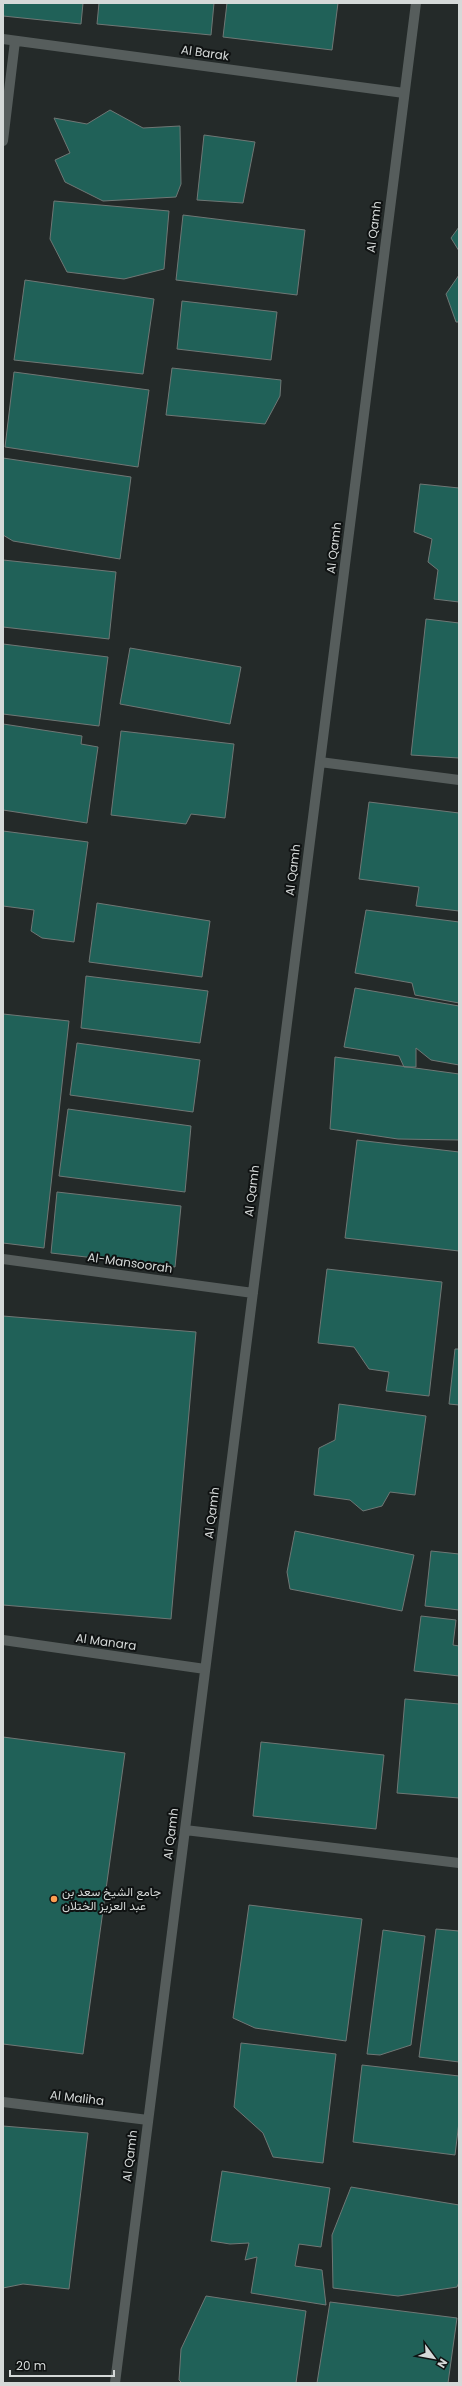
<svg xmlns="http://www.w3.org/2000/svg" width="462" height="2386" font-family="Poppins,Vazirmatn,sans-serif">
	<style>
		.building { fill: #206158; stroke: #6f7775 }
		.lines { fill: none; stroke-linecap: round; stroke-linejoin: round }
		.minor { stroke: #565d5c; stroke-width: 10 }
		.poi-dot { fill: #fb9e51; stroke: #0f1212; stroke-width: 1.5 }
		.labels { text-anchor: middle; stroke-width: 4; stroke-linejoin: round; paint-order: stroke }
		.street-label { font-size: 12px; fill: #d5d9d8; stroke: #0f1212 }
		.poi-label { font-size: 12px; fill: #d5d9d8; stroke: #0f1212; text-anchor: start }
	</style>
	<rect width="100%" height="100%" fill="#242a29"/>
	<path class="building" d="M3,3H83L81,24L3,16Z
		M99,3H214L211,35L97,24Z
		M227,3H338L332,50L223,37Z
		M110,110L143,128L180,126L181,184L176,197L103,201L65,182L55,160L70,153L54,118L87,124Z
		M204,135L255,142L243,203L197,200Z
		M54,201L169,211L164,269L124,279L67,272L50,239Z
		M183,215L305,230L297,295L176,280Z
		M459,227V251L451,238Z
		M459,275V322H456L446,294Z
		M25,280L154,299L143,374L14,360Z
		M182,301L277,312L271,360L177,349Z
		M172,368L281,380L280,396L265,424L166,415Z
		M14,372L149,390L138,467L5,447Z
		M3,458L131,477L120,559L13,541L3,535Z
		M420,484L459,488V602L434,599L438,570L428,562L432,539L414,532Z
		M3,560L116,572L109,639L3,627Z
		M426,619L459,623V758L411,755Z
		M3,644L108,657L99,726L3,714Z
		M130,648L241,667L230,724L120,704Z
		M3,724L82,736L81,744L98,747L87,823L3,810Z
		M121,731L234,744L225,818L191,814L186,824L111,815Z
		M369,802L459,813V911L416,906L419,887L359,879Z
		M3,831L88,842L74,942L42,938L31,931L34,910L3,906Z
		M97,903L210,921L202,977L89,962Z
		M366,910L459,922V1003L415,995L412,983L355,973Z
		M86,976L208,991L200,1043L81,1028Z
		M355,988L459,1006V1065L431,1060L416,1048V1067H404L399,1056L344,1047Z
		M3,1014L69,1021L44,1248L3,1243Z
		M77,1043L200,1060L193,1112L70,1095Z
		M335,1057L459,1074V1140L398,1139L330,1129Z
		M68,1109L191,1126L185,1192L59,1176Z
		M357,1140L459,1152V1251L345,1238Z
		M57,1192L181,1206L175,1267L51,1253Z
		M327,1269L442,1282L429,1396L386,1391L389,1372L369,1369L354,1347L318,1343Z
		M3,1316L196,1332L171,1619L3,1605Z
		M455,1349H459V1405L449,1404Z
		M339,1404L426,1416L415,1495L390,1492L382,1506L363,1511L350,1500L314,1495L319,1448L335,1440Z
		M295,1531L414,1555L402,1611L290,1589L287,1572Z
		M431,1551L459,1554V1610L425,1606Z
		M421,1616L456,1620L453,1645L459,1646V1676L414,1671Z
		M405,1699L459,1704V1798L397,1793Z
		M3,1737L125,1753L83,2054L3,2044Z
		M261,1742L384,1755L376,1829L253,1816Z
		M249,1905L362,1919L346,2041L255,2028L233,2018Z
		M436,1929L459,1931V2062L419,2057Z
		M383,1930L425,1936L411,2045L380,2055L367,2054Z
		M241,2043L336,2054L323,2163L273,2157L263,2133L234,2107Z
		M362,2065L459,2076V2122L455,2155L353,2142Z
		M3,2126L88,2133L69,2289L23,2284L3,2288Z
		M222,2171L330,2188L321,2247L299,2244L295,2266L322,2270L326,2305L251,2293L257,2257L245,2260L249,2243L230,2244L211,2241Z
		M351,2187L459,2205V2282L457,2287L398,2296L333,2288L332,2235Z
		M206,2296L306,2311L296,2383H182L179,2380L181,2349Z
		M330,2302L457,2318L448,2383H317Z"/>
	<g class="lines">
		<path class="minor" d="M3,39L404,93
			M3,141L15,41
			M320,762L459,780
			M3,1259L253,1293
			M3,1640L205,1669
			M185,1830L459,1863
			M3,2102L148,2120
			M115,2383L416,3"/>
	</g>
	<circle class="poi-dot" cx="54" cy="1899" r="4"/>
	<g class="labels">
		<g class="street-label">
			<text transform="translate(205 53) rotate(8)" y="4">Al Barak</text>
			<text transform="translate(374 227) rotate(-83)" y="4">Al Qamh</text>
			<text transform="translate(334 548) rotate(-83)" y="4">Al Qamh</text>
			<text transform="translate(293 870) rotate(-83)" y="4">Al Qamh</text>
			<text transform="translate(252 1191) rotate(-83)" y="4">Al Qamh</text>
			<text transform="translate(130 1263) rotate(8)" y="4">Al-Mansoorah</text>
			<text transform="translate(212 1513) rotate(-83)" y="4">Al Qamh</text>
			<text transform="translate(106 1642) rotate(8)" y="4">Al Manara</text>
			<text transform="translate(171 1834) rotate(-83)" y="4">Al Qamh</text>
			<text transform="translate(77 2098) rotate(7)" y="4">Al Maliha</text>
			<text transform="translate(130 2156) rotate(-83)" y="4">Al Qamh</text>
		</g>
		<g class="poi-label">
			<text x="62" y="1896">جامع الشيخ سعد بن<tspan x="62" dy="14">عبد العزيز الختلان</tspan></text>
		</g>
	</g>
	<rect width="462" height="2386" fill="none" stroke="#d5d9d8" stroke-width="8"/>
	<g transform="translate(434 2358) rotate(122)" stroke="#0f1212" stroke-width="3" paint-order="stroke">
	<path d="M0-3L7 15L0 10L-7 15Z" fill="#d5d9d8"/>
	<text y="-6" font-size="11" font-weight="bold" text-anchor="middle" fill="#d5d9d8">N</text>
	</g>
	<path d="M10 2370v6h104v-6" fill="none" stroke="#d5d9d8" stroke-width="2"/>
	<text x="16" y="2370" font-size="12" fill="#d5d9d8" stroke="#0f1212" stroke-width="3" paint-order="stroke">20 m</text>
</svg>
